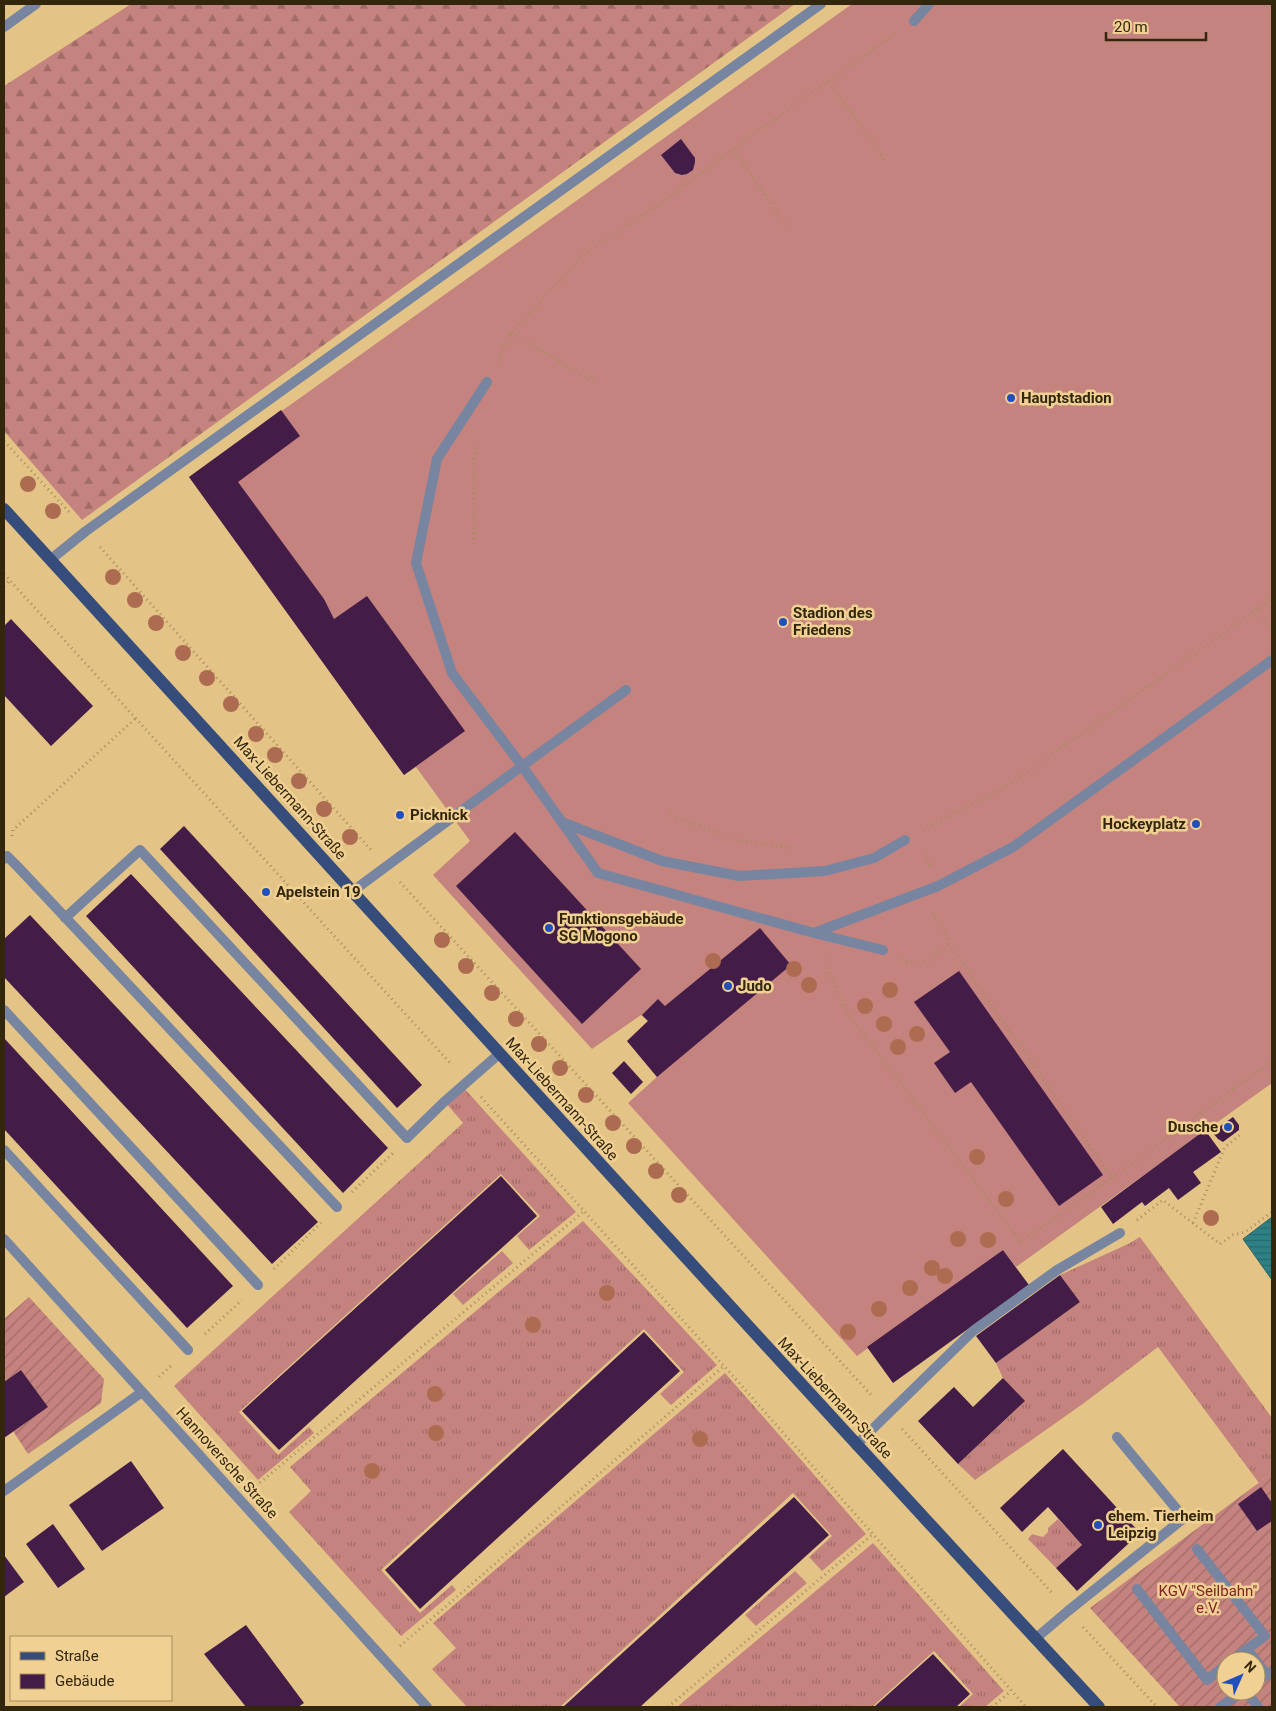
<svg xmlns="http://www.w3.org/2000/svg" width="1276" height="1711" font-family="Roboto,sans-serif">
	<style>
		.grass { fill: url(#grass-tufts) }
		.forest { fill: url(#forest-firs) }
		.garden { fill: url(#garden-furrows); fill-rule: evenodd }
		.pitch { fill: #c5837f }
		.water { fill: url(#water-rules); stroke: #306462 }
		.building { fill: #431d47 }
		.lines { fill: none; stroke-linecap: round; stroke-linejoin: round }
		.path { stroke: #a78d5c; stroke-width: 3; stroke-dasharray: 1 4; stroke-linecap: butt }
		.service { stroke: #7785a0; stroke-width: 10 }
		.minor { stroke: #7785a0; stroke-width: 10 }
		.primary { stroke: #364c7a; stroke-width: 12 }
		.tree { fill: #ad6c51 }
		.poi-dot { fill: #2150bd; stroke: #f1d193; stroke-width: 2 }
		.labels { text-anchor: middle; stroke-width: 5; stroke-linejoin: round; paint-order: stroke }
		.poi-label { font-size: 15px; font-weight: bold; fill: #32260c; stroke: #f1d193; text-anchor: start }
		.street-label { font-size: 15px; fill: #32260c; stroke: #f1d193 }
		.park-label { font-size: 15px; fill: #802426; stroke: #f1d193 }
	</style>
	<defs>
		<pattern id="grass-tufts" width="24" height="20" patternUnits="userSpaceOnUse" patternTransform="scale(1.25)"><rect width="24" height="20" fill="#c5837f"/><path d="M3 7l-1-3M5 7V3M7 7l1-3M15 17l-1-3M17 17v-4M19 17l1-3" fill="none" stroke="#a16b66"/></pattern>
		<pattern id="forest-firs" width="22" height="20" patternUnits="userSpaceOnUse" patternTransform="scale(1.25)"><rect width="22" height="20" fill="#c5837f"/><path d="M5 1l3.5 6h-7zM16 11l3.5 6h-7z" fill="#a16b66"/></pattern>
		<pattern id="garden-furrows" width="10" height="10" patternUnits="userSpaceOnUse" patternTransform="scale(1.25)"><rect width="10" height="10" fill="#c5837f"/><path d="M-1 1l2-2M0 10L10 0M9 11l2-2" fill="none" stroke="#a16b66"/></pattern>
		<pattern id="water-rules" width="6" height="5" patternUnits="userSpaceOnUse" patternTransform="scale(1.25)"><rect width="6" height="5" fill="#2f7f87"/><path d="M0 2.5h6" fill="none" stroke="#29686d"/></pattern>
	</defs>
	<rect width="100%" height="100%" fill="#e4c486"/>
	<path class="grass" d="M463,1087L576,1212L529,1250L517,1236L540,1216L501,1174L239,1412L278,1455L309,1427L314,1433L258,1480L174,1386L463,1123L446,1103Z
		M583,1221L717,1365L671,1405L660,1394L684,1372L644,1329L381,1570L420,1613L452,1585L456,1590L401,1636L289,1512L311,1491L290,1467Z
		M1140,1237L1272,1418V1473L1259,1483L1158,1347L1084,1403L975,1480L958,1464L1024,1402L1003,1378L996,1363L1080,1302L1060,1275L1128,1244Z
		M502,1251L513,1263L463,1305L453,1294Z
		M725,1373L866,1534L822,1571L809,1557L832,1536L793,1493L560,1707H467L432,1669L456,1648L433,1623Z
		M1058,1519L1082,1545L1056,1568L1028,1539L1032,1534L1043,1537L1048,1532V1528Z
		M873,1543L1004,1691L985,1707H959L973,1694L934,1651L872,1707H677Z
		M795,1571L807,1583L756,1626L745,1615Z"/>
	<path class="forest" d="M131,4H795L82,520L4,431V86Z"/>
	<path class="garden" d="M29,1297L104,1379L101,1403L28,1454L13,1431L47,1406L21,1370L4,1382V1319Z
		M1272,1473V1707H1180L1090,1608ZM1226,1661H1256V1691H1226Z"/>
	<path class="pitch" d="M852,4H1272V1083L1016,1267L1003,1250L857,1356L628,1103L657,1077L627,1041L648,1021L641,1015L592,1049L433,875L470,841L416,767L404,775L189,477Z"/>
	<path class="water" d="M1272,1217V1280L1243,1239Z"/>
	<path class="building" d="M681,139L695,158V162L693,170L687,174L682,175L675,173L661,155Z
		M281,410L300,436L238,482L324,599L334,619L367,596L465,731L404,775L189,477Z
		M11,619L93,706L51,746L4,695V626Z
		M184,826L422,1085L397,1108L160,849Z
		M515,832L641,969L582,1024L456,886Z
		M131,874L388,1148L343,1193L86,916Z
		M30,915L318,1222L272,1264L4,977V939Z
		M760,928L791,965L657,1077L627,1041L648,1021L642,1015L658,999L665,1006Z
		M959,971L1103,1175L1059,1206L971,1082L955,1093L934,1063L950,1052L914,1002Z
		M4,1038L233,1286L187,1328L4,1129Z
		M624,1061L643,1082L631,1094L612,1073Z
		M1233,1117L1239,1125V1130L1223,1142L1218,1139L1212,1132Z
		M1205,1130L1221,1152L1193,1172L1201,1183L1178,1200L1169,1188L1145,1206L1142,1202L1113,1224L1101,1207Z
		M501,1176L537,1216L279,1450L242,1411Z
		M1003,1250L1029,1285L893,1383L867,1347Z
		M1060,1275L1080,1302L996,1363L976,1336Z
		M644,1332L680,1371L420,1609L385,1570Z
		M21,1370L48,1407L4,1438V1382Z
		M1003,1378L1025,1401L958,1464L918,1421L954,1387L973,1407Z
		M1063,1449L1140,1533L1077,1591L1056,1568L1082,1545L1048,1507L1022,1532L1000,1508Z
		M131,1461L164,1508L102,1551L69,1505Z
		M1261,1487L1272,1503V1521L1257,1531L1238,1504Z
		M794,1497L829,1535L640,1707H563Z
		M53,1524L85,1569L58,1588L26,1544Z
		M4,1555L24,1582L4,1597Z
		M246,1625L304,1703L298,1707H246L204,1654Z
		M933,1654L970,1694L956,1707H874Z"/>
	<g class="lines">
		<path class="path" d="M829,81L885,161
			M733,149L789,230
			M511,333L597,384
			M496,363L511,333L585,253L660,204L733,149L896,33
			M4,441L71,514
			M474,544V460L478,439
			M100,547L371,850
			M4,574L452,1065
			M4,586L9,581
			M1258,609L1272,630
			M671,815L744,842L793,848
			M923,830L1010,784L1272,599
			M12,836L13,830L136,718
			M924,851L930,866
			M400,882L873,1397
			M932,913L945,931L950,945
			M824,959L846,1011L1021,1242L1112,1178
			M902,959L919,967L950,945L1112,1178L1272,1061
			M481,1097L724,1366L1026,1707
			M352,1192L393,1153
			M1137,1220L1163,1200L1220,1244L1233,1235L1245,1232L1272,1212
			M1193,1223L1225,1147L1241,1134
			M274,1269L321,1223
			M205,1334L242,1300
			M159,1377L173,1364
			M902,1429L1053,1594
			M256,1486L584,1211
			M1083,1627L1157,1707
			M400,1646L724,1366
			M668,1707L873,1534
			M992,1707L1011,1691"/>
		<path class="service" d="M914,21L929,4
			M4,27L36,4
			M487,382L437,459L416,563L452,673L522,766L626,690
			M562,822L662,861L739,876L825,871L874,858L905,840
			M4,859L7,856L18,867L337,1207
			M353,891L522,766L598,873L814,933L883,950
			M65,918L140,850L407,1138L444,1102L499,1054
			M814,933L938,886L1013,847L1272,660
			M4,1010L258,1285
			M4,1150L188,1350
			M856,1445L973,1331L1057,1270L1120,1233
			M1197,1549L1265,1636L1247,1649L1267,1675
			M1137,1589L1207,1680L1226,1665
			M1035,1639L1068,1611L1184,1518L1117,1437
			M1232,1661L1247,1649
			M1256,1682L1271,1672
			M1246,1691L1258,1707
			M1220,1707L1243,1691"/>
		<path class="minor" d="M50,560L86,531L821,4
			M4,1239L427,1707
			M4,1491L142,1392"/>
		<path class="primary" d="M4,509C369,908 731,1311 1099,1707"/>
	</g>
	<g class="tree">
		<circle cx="28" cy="484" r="8"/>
		<circle cx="53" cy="511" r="8"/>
		<circle cx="113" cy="577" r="8"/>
		<circle cx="135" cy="600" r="8"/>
		<circle cx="156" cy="623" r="8"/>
		<circle cx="183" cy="653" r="8"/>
		<circle cx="207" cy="678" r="8"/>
		<circle cx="231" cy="704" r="8"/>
		<circle cx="256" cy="734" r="8"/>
		<circle cx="275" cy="755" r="8"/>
		<circle cx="299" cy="781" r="8"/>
		<circle cx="324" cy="809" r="8"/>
		<circle cx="350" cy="837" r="8"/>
		<circle cx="442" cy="940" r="8"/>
		<circle cx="713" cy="961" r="8"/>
		<circle cx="466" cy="966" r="8"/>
		<circle cx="794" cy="969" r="8"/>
		<circle cx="809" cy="985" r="8"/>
		<circle cx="890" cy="990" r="8"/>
		<circle cx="492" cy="993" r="8"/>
		<circle cx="865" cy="1006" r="8"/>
		<circle cx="516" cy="1019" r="8"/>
		<circle cx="884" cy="1024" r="8"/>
		<circle cx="917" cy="1034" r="8"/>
		<circle cx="539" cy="1044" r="8"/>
		<circle cx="898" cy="1047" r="8"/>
		<circle cx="560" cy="1068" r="8"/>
		<circle cx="586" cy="1095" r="8"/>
		<circle cx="613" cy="1123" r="8"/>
		<circle cx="634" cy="1146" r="8"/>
		<circle cx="977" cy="1157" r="8"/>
		<circle cx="656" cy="1171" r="8"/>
		<circle cx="679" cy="1195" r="8"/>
		<circle cx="1006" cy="1199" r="8"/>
		<circle cx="1211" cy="1218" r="8"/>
		<circle cx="958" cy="1239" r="8"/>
		<circle cx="988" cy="1240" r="8"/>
		<circle cx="932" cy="1268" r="8"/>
		<circle cx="945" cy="1276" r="8"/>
		<circle cx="910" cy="1288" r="8"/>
		<circle cx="607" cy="1293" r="8"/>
		<circle cx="879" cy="1309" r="8"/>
		<circle cx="533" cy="1325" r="8"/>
		<circle cx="848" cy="1332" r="8"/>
		<circle cx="435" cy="1394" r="8"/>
		<circle cx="436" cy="1433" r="8"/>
		<circle cx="700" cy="1439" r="8"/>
		<circle cx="372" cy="1471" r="8"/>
	</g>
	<g class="poi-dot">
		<circle cx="1011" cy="398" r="5"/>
		<circle cx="783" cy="622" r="5"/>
		<circle cx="400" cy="815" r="5"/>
		<circle cx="1196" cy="824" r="5"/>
		<circle cx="266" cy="892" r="5"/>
		<circle cx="549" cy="928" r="5"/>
		<circle cx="728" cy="986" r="5"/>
		<circle cx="1228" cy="1127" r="5"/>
		<circle cx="1098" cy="1525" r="5"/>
	</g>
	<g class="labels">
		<g class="poi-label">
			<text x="1021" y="403">Hauptstadion</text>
			<text x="793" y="618">Stadion des<tspan x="793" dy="17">Friedens</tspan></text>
			<text x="410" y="820">Picknick</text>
			<text x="1186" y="829" text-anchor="end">Hockeyplatz</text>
			<text x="276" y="897">Apelstein 19</text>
			<text x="559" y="924">Funktionsgebäude<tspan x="559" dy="17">SG Mogono</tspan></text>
			<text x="738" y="991">Judo</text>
			<text x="1218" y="1132" text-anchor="end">Dusche</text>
			<text x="1108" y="1521">ehem. Tierheim<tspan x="1108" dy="17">Leipzig</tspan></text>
		</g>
		<g class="street-label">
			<text transform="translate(290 798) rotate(48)" y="5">Max-Liebermann-Straße</text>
			<text transform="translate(562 1099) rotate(48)" y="5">Max-Liebermann-Straße</text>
			<text transform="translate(835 1398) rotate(47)" y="5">Max-Liebermann-Straße</text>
			<text transform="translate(227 1463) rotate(48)" y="5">Hannoversche Straße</text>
		</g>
		<g class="park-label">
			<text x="1208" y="1596">KGV "Seilbahn"<tspan x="1208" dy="17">e.V.</tspan></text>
		</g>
	</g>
	<rect width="1276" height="1711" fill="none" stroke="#32260c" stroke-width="10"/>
	<rect x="10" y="1636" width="162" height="65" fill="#f1d193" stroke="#a58d5d"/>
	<rect x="20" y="1652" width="25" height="8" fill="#364c7a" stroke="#a58d5d"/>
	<text x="55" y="1661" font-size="15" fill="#32260c">Straße</text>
	<rect x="20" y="1674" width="25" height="15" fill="#431d47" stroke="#a58d5d"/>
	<text x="55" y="1686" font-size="15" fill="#32260c">Gebäude</text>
	<g transform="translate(1241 1676) rotate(45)"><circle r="24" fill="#f1d193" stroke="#a58d5d"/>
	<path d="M0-4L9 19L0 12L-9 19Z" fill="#2150bd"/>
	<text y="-8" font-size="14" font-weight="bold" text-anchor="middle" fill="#32260c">N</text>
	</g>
	<path d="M1106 32v8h100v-8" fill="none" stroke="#32260c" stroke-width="2.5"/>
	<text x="1114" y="32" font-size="15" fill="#32260c" stroke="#f1d193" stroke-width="4" paint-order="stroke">20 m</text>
</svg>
